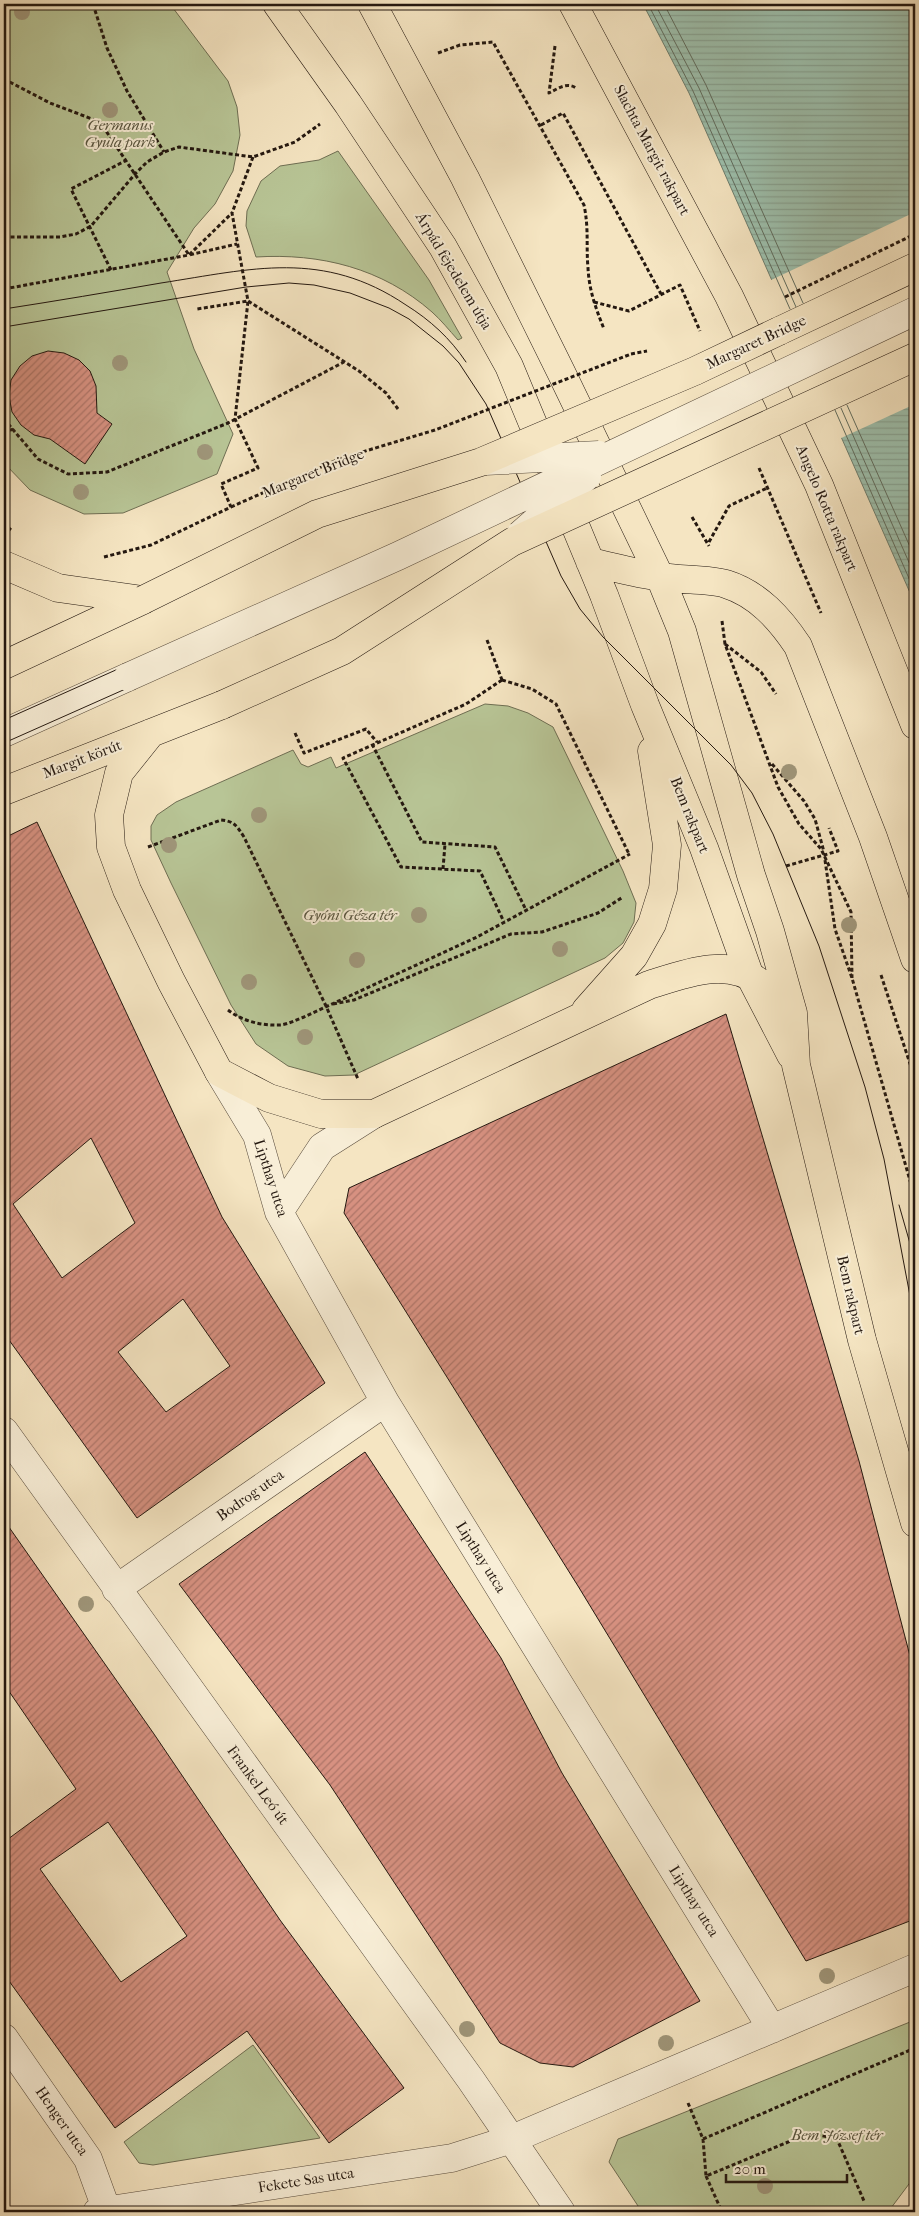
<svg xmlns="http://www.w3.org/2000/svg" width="919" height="2216" font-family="'IM FELL French Canon',serif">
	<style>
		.green { fill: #b8c596; stroke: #6e6e53 }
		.water { fill: url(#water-rules); stroke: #6d7d6e }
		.pier { fill: #f5e5c2 }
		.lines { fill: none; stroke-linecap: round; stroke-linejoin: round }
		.shore { stroke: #606c5e; stroke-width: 1 }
		.building { fill: url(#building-hatch); stroke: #241810; fill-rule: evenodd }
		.minor-casing { stroke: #584b3c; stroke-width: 29 }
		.major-casing { stroke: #241810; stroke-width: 29 }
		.path { stroke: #241810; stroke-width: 3; stroke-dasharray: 4 2.5; stroke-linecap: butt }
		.minor { stroke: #f8eed7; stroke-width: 28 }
		.major { stroke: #f5e5c2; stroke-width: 28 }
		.tram { stroke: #241810; stroke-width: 1 }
		.minor-bridge-casing { stroke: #584b3c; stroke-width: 29; stroke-linecap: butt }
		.major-bridge-casing { stroke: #241810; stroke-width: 29; stroke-linecap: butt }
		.path-bridge { stroke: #241810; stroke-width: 3; stroke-dasharray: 4 2.5; stroke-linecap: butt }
		.minor-bridge { stroke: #f8eed7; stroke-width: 28 }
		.major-bridge { stroke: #f5e5c2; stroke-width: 28 }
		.tree { fill: #9f967a }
		.labels { text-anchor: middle; stroke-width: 4; stroke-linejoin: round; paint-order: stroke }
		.park-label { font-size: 15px; font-style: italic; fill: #58553f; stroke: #f8eed7 }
		.street-label { font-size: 15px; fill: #241810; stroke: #f8eed7 }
	</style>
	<defs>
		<pattern id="water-rules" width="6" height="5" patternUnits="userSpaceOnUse" patternTransform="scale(1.25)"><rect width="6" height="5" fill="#9dc0ad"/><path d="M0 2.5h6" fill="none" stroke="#87a494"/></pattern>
		<pattern id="building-hatch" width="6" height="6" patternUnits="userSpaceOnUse" patternTransform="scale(1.25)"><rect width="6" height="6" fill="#d79181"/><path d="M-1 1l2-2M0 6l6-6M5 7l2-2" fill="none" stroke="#ae7568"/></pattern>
	</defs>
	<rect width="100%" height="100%" fill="#f5e5c2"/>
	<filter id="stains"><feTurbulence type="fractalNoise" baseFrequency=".004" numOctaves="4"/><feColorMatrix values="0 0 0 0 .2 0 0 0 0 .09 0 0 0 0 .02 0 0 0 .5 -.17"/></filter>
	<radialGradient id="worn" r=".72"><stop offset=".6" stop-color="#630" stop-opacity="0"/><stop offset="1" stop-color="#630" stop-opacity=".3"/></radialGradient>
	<path class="green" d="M4,4H170L228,81L237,107L240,135L233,171L215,204L194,228L167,272L194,349L233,434L217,474L123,513L84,514L30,490L4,463Z
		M338,151L429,280L462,338L458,340C449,330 441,320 432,312C382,268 320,253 256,257L246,226L247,211L261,181L280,166L319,160Z
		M485,704L508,706L528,713L553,727L623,871L636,903L634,922L623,943L605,958L354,1075L325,1076L288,1066L256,1044L231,1005L171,883L151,840V826L157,815L176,802L293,750L301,764L308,767L331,757L336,768Z
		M915,2020V2176L888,2212H642L609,2162L618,2139Z
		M253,2045L320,2138L153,2165L139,2163L124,2142Z"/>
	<path class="water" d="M643,4H915V604L689,93Z"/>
	<path class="pier" d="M915,212V404L839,439L769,281Z"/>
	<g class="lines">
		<path class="shore" d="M648,4L693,91L790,309
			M655,4L699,88L796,307
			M664,4L706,85L803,303
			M847,405L915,558
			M841,408L915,576
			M835,410L915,592"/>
	</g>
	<path class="building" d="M48,351L64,353L79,360L90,371L96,386L97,413L112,424L85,464L50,439L34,435L21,425L12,412L9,396L11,380L20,366L32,356Z
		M37,822L222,1217L325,1383L137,1518L4,1333V838ZM91,1138L135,1223L62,1278L13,1204ZM183,1299L230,1366L166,1412L118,1352Z
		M726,1014L859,1461L915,1675V1919L806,1961L578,1586L344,1213L349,1188Z
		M365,1452L501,1658L562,1773L700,2001L573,2067L540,2063L500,2043L330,1785L179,1584Z
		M4,1520L154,1734L280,1920L404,2088L329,2143L247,2031L115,2128L4,1974V1842L76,1789L4,1684ZM108,1822L187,1936L121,1982L40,1869Z"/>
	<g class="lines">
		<defs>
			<path id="minor" d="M4,733L128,677
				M219,1072L257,1135L279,1212L385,1402L772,2029
				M279,1212L322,1147L374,1114
				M4,1431L471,2080L561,2212
				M116,1589L385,1402
				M4,2038L88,2159L107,2211
				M97,2212L452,2158L512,2139L915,1968"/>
			<path id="major" d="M277,4L348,104L443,247L509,366L604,595L645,705L704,848L749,974L791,1055
				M372,4L465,178L561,372L660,577L682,631L751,875L770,931L793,1013L796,1065L862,1340L915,1523
				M573,4L729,296L819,485L915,725
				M779,331L915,267
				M590,562C613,567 637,574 661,577C679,580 711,579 726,584C758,594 780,619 798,646L873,837L915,959
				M4,565L58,588L143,600
				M4,665L143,600
				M151,733L119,773L109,815L111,847L127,890L171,981L219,1072L269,1098L321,1114H374L649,985C684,974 728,956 760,983
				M4,791L222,705
				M586,1010L634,956L652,924L663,889L667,845L652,751"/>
		</defs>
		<use href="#minor" class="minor-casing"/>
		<use href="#major" class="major-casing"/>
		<path class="path" d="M93,4L107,48L127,91L164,152
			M555,46L549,93C559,88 567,82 576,88
			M438,53L460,45L493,42L584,205C589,229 586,245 588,268C589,290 596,309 604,329
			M4,79L50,103L100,122L189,255L237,244
			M541,125L563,113L661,294
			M253,157L232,213L248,301L359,371L386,393L398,409
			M4,237H60L76,234L91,226L135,174L147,162L164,152L179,147L253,157L295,142L320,124
			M111,270L71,189L125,161
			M4,289L189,255L232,213
			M594,302L629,311L680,285L700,331
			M631,354L647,351
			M4,419L38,459L68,474L107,472L228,423L344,362
			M4,433L13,429
			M759,468L821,613
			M692,517L709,546
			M4,524L11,530
			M709,542L729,506L767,488
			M104,557L151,545L231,507L221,484L258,468L235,419L248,301L197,309
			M722,621L725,644L778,787L799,824L821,849L851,912L852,978
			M487,640L502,680
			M725,644L761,672L776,694
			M502,680L532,689L556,704L629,854
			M502,680L466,704L343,758L401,867L480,871L504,922
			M295,733L304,753L366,729L377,742
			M372,744L422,842L495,847L526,910
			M772,764L804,801L815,819L824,852
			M148,847L221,820C234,821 237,826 244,837L326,1006L358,1079
			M825,860L835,929L852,978L915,1198
			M786,866L838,851L829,828
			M443,869L445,844
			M881,975L915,1079
			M333,1004L354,1000L511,934L542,932L598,913L623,897
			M228,1010C242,1021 262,1026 281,1025C288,1024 296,1020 304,1017L477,937L630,854
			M688,2103L703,2139L915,2048
			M703,2139L706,2176L810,2133L837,2139L864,2201
			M706,2176L722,2212"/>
		<use href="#minor" class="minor"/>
		<use href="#major" class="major"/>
		<path class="tram" d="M4,309C56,301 109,292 161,283C252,269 323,249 406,305C430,320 450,338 466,362
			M4,327L246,287L289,283L314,285L350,293L389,308L409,319L443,346L459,363L486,404L561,576L580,609L603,637L731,765L752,793L773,834L819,946L865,1087L884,1159L915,1322
			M4,720L393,546L915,296
			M4,743L402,566L689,430L915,325
			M899,1205L915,1261"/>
		<defs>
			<path id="minor-bridge" d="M485,461L599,455
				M520,535L587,476
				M128,677L398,556L915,311"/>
			<path id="major-bridge" d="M143,600L317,514L481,462L695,371L779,331
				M222,705L342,651L512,542L915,357"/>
		</defs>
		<use href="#minor-bridge" class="minor-bridge-casing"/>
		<use href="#major-bridge" class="major-bridge-casing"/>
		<path class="path-bridge" d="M785,297L915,234
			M231,507L339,459L435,430L631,354"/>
		<use href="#minor-bridge" class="minor-bridge"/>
		<use href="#major-bridge" class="major-bridge"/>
	</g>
	<g class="tree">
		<circle cx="22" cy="12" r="8"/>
		<circle cx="110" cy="110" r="8"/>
		<circle cx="120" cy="363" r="8"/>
		<circle cx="205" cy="452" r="8"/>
		<circle cx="81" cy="492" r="8"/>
		<circle cx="789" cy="772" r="8"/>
		<circle cx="259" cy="815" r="8"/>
		<circle cx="169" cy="845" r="8"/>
		<circle cx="419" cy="915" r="8"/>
		<circle cx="849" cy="925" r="8"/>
		<circle cx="560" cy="949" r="8"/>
		<circle cx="357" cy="960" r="8"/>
		<circle cx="249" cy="982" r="8"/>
		<circle cx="305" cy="1037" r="8"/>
		<circle cx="86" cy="1604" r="8"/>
		<circle cx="827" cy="1976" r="8"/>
		<circle cx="467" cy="2029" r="8"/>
		<circle cx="666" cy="2043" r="8"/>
		<circle cx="765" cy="2186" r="8"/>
	</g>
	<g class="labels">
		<g class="park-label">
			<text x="120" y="130">Germanus<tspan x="120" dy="17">Gyula park</tspan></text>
			<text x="350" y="920">Gyóni Géza tér</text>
			<text x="837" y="2140">Bem József tér</text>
		</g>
		<g class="street-label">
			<text transform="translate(652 150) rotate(62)" y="5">Slachta Margit rakpart</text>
			<text transform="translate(454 271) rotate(59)" y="5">Árpád fejedelem útja</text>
			<text transform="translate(756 342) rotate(-25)" y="5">Margaret Bridge</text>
			<text transform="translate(313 473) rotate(-22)" y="5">Margaret Bridge</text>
			<text transform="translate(827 508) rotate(67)" y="5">Angelo Rotta rakpart</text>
			<text transform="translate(82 759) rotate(-21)" y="5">Margit körút</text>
			<text transform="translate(690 815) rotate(68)" y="5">Bem rakpart</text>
			<text transform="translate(271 1178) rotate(72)" y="5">Lipthay utca</text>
			<text transform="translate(851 1295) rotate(77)" y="5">Bem rakpart</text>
			<text transform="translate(250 1495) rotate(-35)" y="5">Bodrog utca</text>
			<text transform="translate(481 1557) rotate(58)" y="5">Lipthay utca</text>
			<text transform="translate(258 1785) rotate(54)" y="5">Frankel Leó út</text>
			<text transform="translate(694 1901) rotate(58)" y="5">Lipthay utca</text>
			<text transform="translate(62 2121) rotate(55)" y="5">Henger utca</text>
			<text transform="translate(306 2180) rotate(-9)" y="5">Fekete Sas utca</text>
		</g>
	</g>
	<rect width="919" height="2216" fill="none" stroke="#f5e5c2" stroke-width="20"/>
	<rect x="5" y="5" width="909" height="2206" fill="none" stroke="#241810" stroke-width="2.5"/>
	<rect x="10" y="10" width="899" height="2196" fill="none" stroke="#241810"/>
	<path d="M726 2174v8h121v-8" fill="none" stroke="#241810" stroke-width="2.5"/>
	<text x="734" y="2174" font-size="15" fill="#241810" stroke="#f8eed7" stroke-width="4" paint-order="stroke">20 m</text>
	<rect width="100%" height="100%" filter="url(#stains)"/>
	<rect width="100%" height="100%" fill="url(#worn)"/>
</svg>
